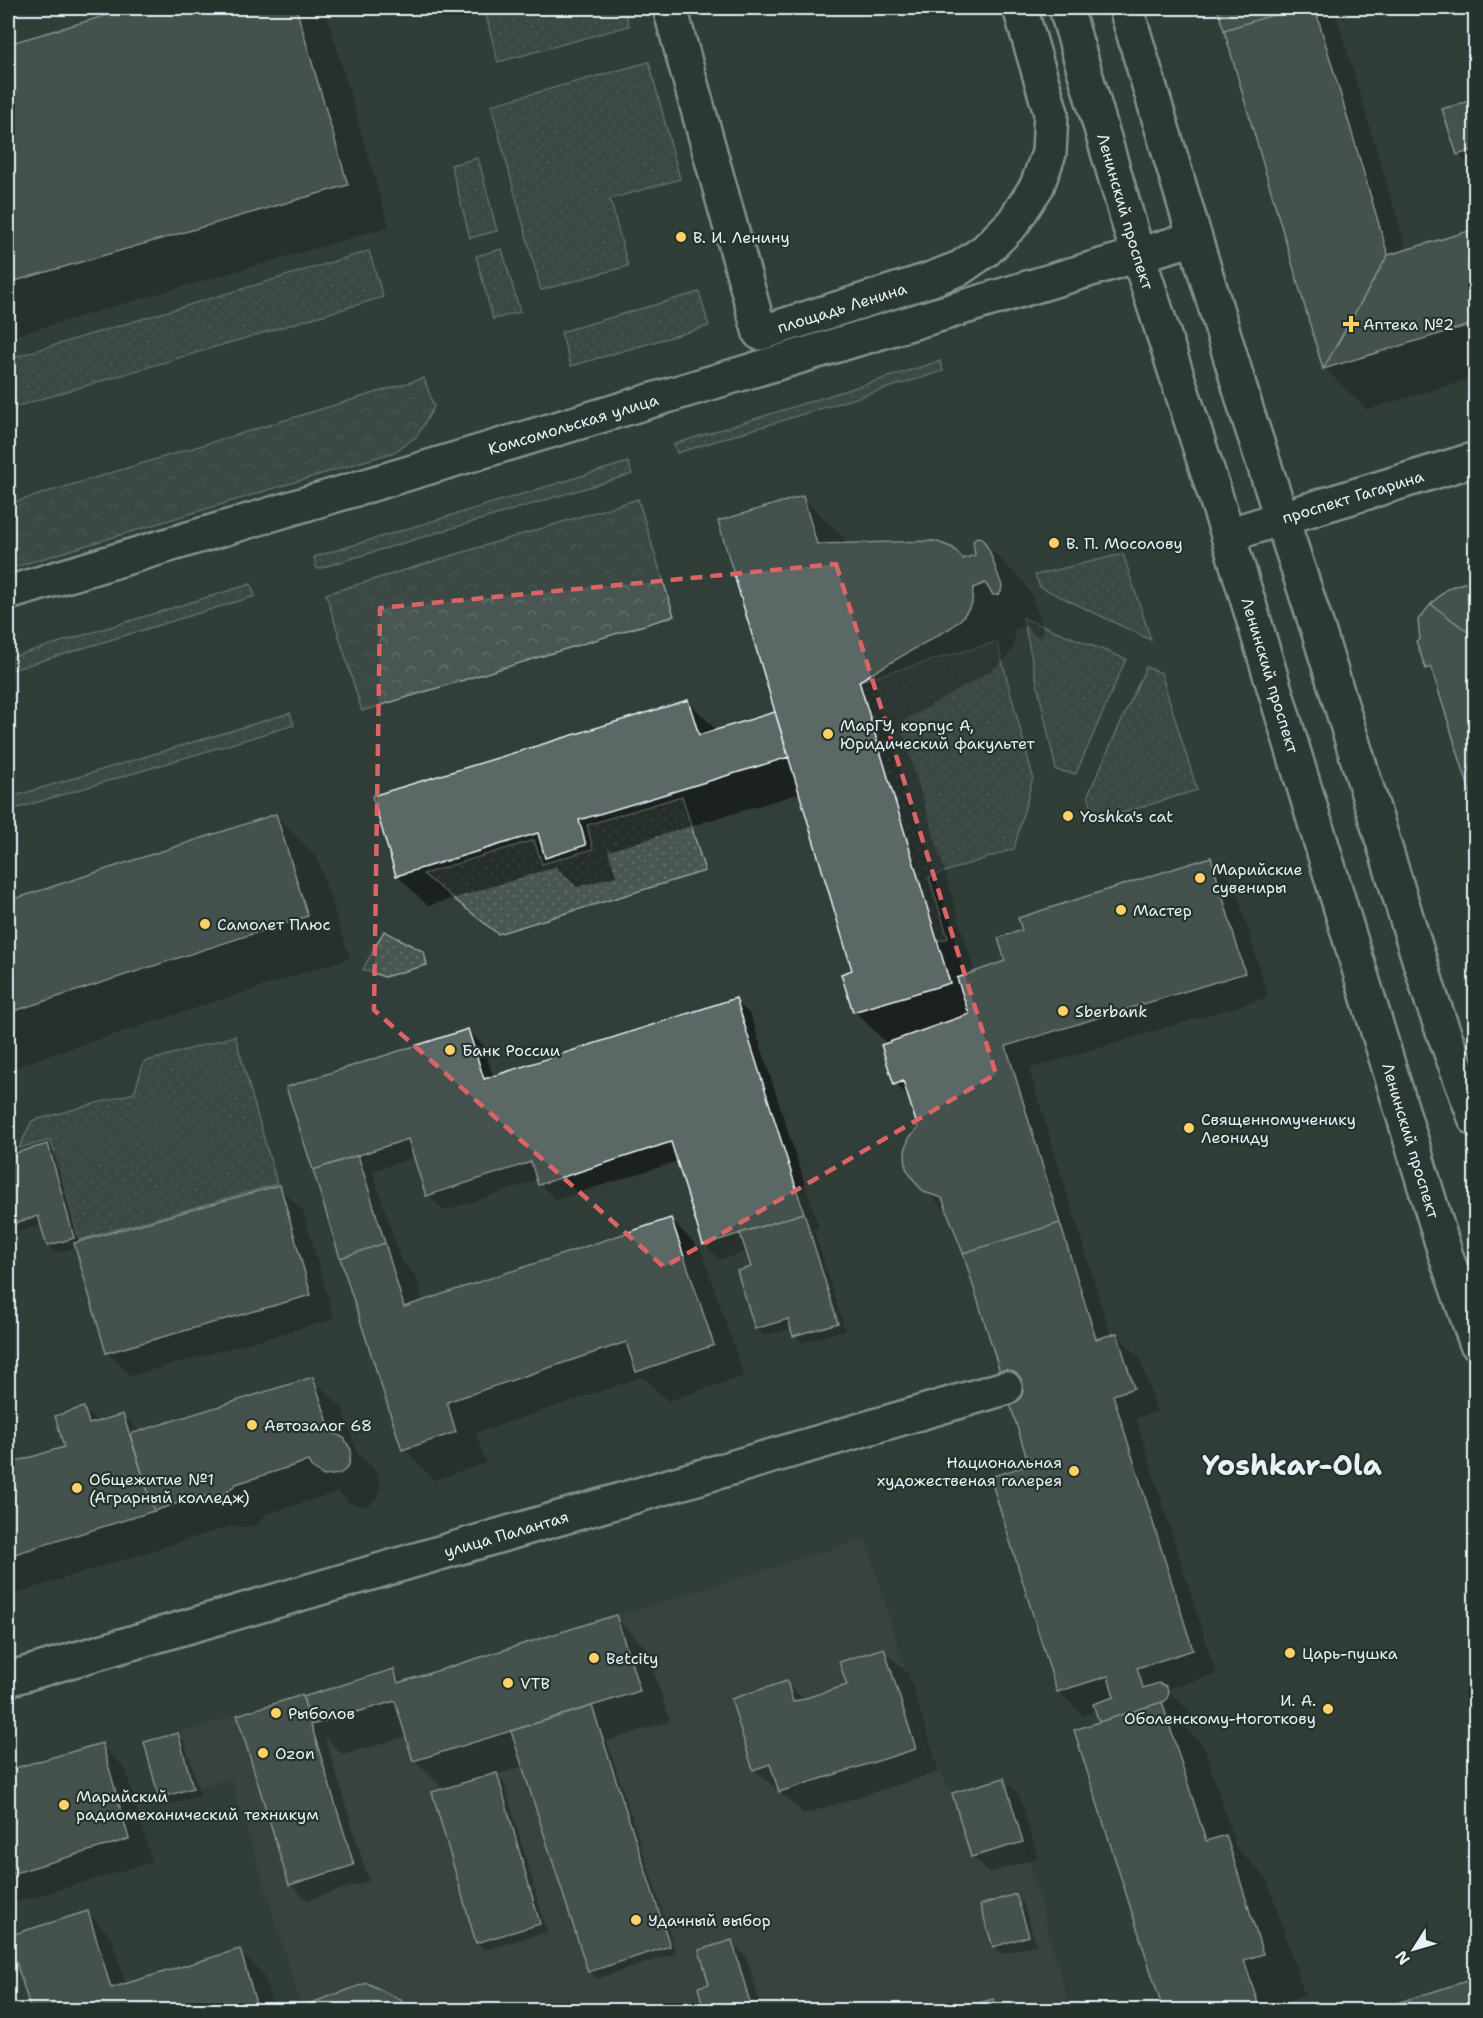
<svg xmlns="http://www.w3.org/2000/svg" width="1483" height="2018" font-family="'Shantell Sans',sans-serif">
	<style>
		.built { fill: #3f4b46 }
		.grass { fill: url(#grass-dots); stroke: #98a4a4; stroke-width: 1.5 }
		.forest { fill: url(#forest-crowns); stroke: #98a4a4; stroke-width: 1.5 }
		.shadow { fill: #0007 }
		.building { fill: #5c6865; stroke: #e8f1f8; stroke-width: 1.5 }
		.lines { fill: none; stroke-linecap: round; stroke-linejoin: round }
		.street-casing { stroke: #e8f1f8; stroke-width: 38 }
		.secondary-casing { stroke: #e8f1f8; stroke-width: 38 }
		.primary-casing { stroke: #e8f1f8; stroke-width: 38 }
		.street { stroke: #26332d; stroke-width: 33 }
		.secondary { stroke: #26332d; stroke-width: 33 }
		.primary { stroke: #26332d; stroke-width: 33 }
		.marked { fill: none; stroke: #db6466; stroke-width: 4.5; stroke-dasharray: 12 8; stroke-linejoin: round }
		.poi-dot { fill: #ffd166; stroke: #26332d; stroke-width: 2 }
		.labels { text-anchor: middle; stroke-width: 4.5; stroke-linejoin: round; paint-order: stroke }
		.street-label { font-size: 16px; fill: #e8f1f8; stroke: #26332d }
		.poi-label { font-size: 16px; fill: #e8f1f8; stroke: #26332d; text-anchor: start }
		.town-label { font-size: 28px; font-weight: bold; fill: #e8f1f8; stroke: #26332d }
	</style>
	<defs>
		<pattern id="grass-dots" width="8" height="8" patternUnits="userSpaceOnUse" patternTransform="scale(1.5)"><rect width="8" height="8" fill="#495651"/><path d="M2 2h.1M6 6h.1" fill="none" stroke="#636f6b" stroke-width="1.8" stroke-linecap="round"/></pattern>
		<pattern id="forest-crowns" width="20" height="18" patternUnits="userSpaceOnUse" patternTransform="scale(1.5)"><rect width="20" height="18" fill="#495651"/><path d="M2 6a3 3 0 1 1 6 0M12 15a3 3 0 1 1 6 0" fill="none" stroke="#636f6b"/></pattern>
	</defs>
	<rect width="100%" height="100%" fill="#323e39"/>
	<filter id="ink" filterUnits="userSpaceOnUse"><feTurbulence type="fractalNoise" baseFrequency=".0167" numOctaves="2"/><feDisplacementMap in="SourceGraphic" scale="12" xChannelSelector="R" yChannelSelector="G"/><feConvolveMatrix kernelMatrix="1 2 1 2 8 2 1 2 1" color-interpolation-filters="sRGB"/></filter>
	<g filter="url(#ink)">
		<path class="built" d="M865,1539L933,1760L952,1793L971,1857L1023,1842L1070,2010H303L231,1778L193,1788L178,1733L394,1669L399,1683Z"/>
		<path class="grass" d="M484,8H624L629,26L498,62Z
			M649,62L680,179L610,199L628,266L541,290L491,105Z
			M478,158L497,231L470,238L451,165Z
			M502,249L520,312L493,319L476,256Z
			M369,251L383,297L8,409V359Z
			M699,292L709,326L571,366L561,332Z
			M940,361L943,371L677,453L674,444Z
			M628,462L632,474L317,569L314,557Z
			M1123,554L1151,640L1040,587L1035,575Z
			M251,584L255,596L8,671V658Z
			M1023,618L1126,659L1076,774L1056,770Z
			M997,642L1033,777L1014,849L929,877L948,938L937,941L859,681Z
			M1146,667L1161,673L1197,790L1096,821L1088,795Z
			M290,713L294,725L8,811V798Z
			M682,796L705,871L498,934L423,874L534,840L542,864L593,849L587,825Z
			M384,931L424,952L427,965L384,977L363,969Z
			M235,1036L277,1184L79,1240L51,1140L19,1148L32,1121L134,1093L144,1062Z"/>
		<path class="forest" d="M424,378L434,407L417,436L394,452L8,569V504Z
			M638,499L674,616L362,711L326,594Z"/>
		<path class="shadow" d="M138,8H325L389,227L13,336L8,331V45Z
			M1217,8H1334L1407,251L1476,230V377L1367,410L1324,368Z
			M1476,100V170H1474L1458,154Z
			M803,497L845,539L846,544L964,561L977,556L981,540L1024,582L1031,594L1041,622L1043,629V634L1040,637L1036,636L1026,626L1015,629L1014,647L1004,660L994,669L900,723L975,973L1007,962L1210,859L1234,882L1268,997L1029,1069L1111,1336L1117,1334L1140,1358L1157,1412L1136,1418L1216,1674L1167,1689L1189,1711L1192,1718L1189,1724L1184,1726L1204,1746L1236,1847L1267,1879L1305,1996L1285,2002L1288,2010H1165L1076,1731L1102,1723L1097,1711L1082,1715L1059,1691L1031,1466L964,1253L950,1215L916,1181L919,1129L910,1099L896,1084L887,1044L855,1011L854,971L801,793L608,851L616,876L577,887L556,867L428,906L397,875L688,701L717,731L777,713Z
			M275,815L317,858L350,958L8,1069V902Z
			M735,1000L751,1016L819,1228L814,1230L845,1330L802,1343L795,1335L792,1328L764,1336L756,1328L753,1268L748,1251L720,1260L704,1244L678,1161L556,1200L540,1184L538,1180L444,1211L428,1195L415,1157L373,1171L401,1261L416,1276L423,1302L670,1219L701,1250L744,1376L668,1401L643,1377L476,1433L486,1463L434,1480L404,1449L288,1088L468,1030L484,1046L493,1077Z
			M48,1146L56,1153L80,1243L279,1187L303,1211L334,1319L131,1376L107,1353L77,1247L56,1253L48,1245L42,1225L8,1234V1157Z
			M313,1379L343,1409L357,1453L375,1470L381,1482L379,1495L369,1505L363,1506L349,1503L338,1492L267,1514L256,1525L248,1527L231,1526L8,1596V1466L66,1448L84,1409L98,1423L123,1415L140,1432Z
			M616,1617L646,1648L670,1721L607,1741L676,1953L597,1979L590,1971L524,1766L496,1775L504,1782L547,1932L485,1950L477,1942L444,1790L414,1760L407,1736L343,1755L325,1737L369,1881L307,1900L291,1884L301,1696L303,1698L393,1671L405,1682Z
			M884,1650L908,1673L939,1772L804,1814L754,1769L787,1683L804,1700L848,1686Z
			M177,1734L185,1742L200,1796L168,1805L161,1797Z
			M101,1744L125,1768L152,1862L8,1905V1772Z
			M1003,1779L1019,1795L1038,1858L989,1873L973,1857L954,1794Z
			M1015,1895L1023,1903L1036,1944L1002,1954L994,1947Z
			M88,1913L111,1937L126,1985L239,1951L263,1974L274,2010H32L10,1937Z
			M731,1942L747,1958L762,2010H706L700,1988L711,1985Z
			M1476,1980V2010H1380Z
			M400,2001L410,2010H315L313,2003Z
			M993,2001L1003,2010H960Z"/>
		<path class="building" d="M132,8H296L348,185L8,283V44Z
			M1217,8H1295L1224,30Z
			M1295,8H1315L1388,255L1323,369L1224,30Z
			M1476,99V149L1457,155L1442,109Z
			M1476,229V323L1323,369L1388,255Z
			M803,496L817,544L935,541L953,548L963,559L975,555L973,541L977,537L982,538L989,550L1002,586L1001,592L997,595H993L985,583L973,588L972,604L962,618L952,627L859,681L950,983L853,1012L841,974L852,970L718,521Z
			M1476,574V638L1431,604L1448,588L1473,580L1471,576Z
			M1431,604L1476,638V811L1431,667L1426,669L1416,641L1420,639L1418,620Z
			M688,700L699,735L775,712L789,757L579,820L586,845L545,858L538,833L396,876L372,796Z
			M276,814L308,916L8,1013V901Z
			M1211,857L1245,973L1006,1046L1060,1223L963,1253L942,1198L924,1192L915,1182L906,1168L905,1151L909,1138L918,1128L903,1081L894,1085L881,1045L969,1014L957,978L1005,961L998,938L1022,930L1018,918Z
			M736,998L804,1213L703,1245L671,1142L538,1185L531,1162L426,1196L408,1139L313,1170L286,1087L468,1029L484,1079Z
			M48,1144L74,1238L47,1246L38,1216L8,1225V1155Z
			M358,1155L385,1243L340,1258L313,1170Z
			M280,1185L311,1295L106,1353L74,1243Z
			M804,1213L838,1323L793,1336L788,1319L755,1329L737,1271L751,1267L740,1233Z
			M671,1218L714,1345L636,1372L626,1342L447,1402L456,1432L402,1450L340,1258L385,1243L404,1307Z
			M1060,1223L1096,1339L1117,1333L1134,1388L1113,1395L1193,1650L1137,1668L1143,1688L1159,1683L1166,1686L1169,1694L1165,1701L1099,1722L1093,1704L1114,1697L1108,1676L1057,1692L990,1477L1029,1465L963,1253Z
			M313,1377L331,1432L344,1438L351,1450L349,1465L345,1470L339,1474L324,1476L312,1468L308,1461L236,1484L225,1494L217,1497L199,1496L154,1511L130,1434Z
			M84,1407L89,1424L123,1414L154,1511L8,1556V1464L64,1447L55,1416Z
			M616,1615L640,1691L413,1761L395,1701L311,1725L303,1697L394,1669L398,1683Z
			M884,1648L916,1749L779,1792L770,1764L753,1770L731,1699L787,1681L793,1702L847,1685L839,1662Z
			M302,1695L354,1865L289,1885L237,1715Z
			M1162,1702L1206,1841L1226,1835L1245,1896L1263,1954L1244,1960L1260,2010H1163L1074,1730Z
			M592,1706L670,1946L588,1972L511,1731Z
			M178,1733L193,1788L159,1798L144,1742Z
			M102,1743L129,1839L8,1875V1770Z
			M497,1773L540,1924L476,1943L432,1792Z
			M1004,1778L1023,1842L971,1857L952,1793Z
			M1016,1894L1029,1936L993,1947L980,1905Z
			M88,1911L111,1988L240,1949L258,2010H31L8,1936Z
			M732,1940L752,2010H704L698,1987L709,1984L699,1950Z
			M1476,1978V2010H1375Z
			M367,1983L401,2000L405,2010H314L311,2003Z
			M993,1999L997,2010H955Z"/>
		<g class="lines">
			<defs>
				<g id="street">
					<path id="s1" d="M670,8L760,333L929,280L960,268L986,250L1013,223L1037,186L1049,153L1051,113L1020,8"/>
					<path id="s2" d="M8,1679L1005,1388"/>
				</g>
				<g id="secondary">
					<path id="s3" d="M1282,518L1476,459"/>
					<path id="s4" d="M8,593L1138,255"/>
				</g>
				<g id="primary">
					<path id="s5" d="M1066,8L1138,255L1228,535L1446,1256L1476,1342"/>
					<path d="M1126,8L1247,412L1319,633L1432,1001L1476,1120"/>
					<path d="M1138,255L1195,238"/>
					<path d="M1228,535L1282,518"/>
				</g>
			</defs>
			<use href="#street" class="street-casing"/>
			<use href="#secondary" class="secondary-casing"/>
			<use href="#primary" class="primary-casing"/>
			<use href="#street" class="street"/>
			<use href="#secondary" class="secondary"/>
			<use href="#primary" class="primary"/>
		</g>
	</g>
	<path d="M0 0H1483V2018H0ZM836,564L996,1074L664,1267L374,1010L380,608Z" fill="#323e39" fill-opacity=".55" fill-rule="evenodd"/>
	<path class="marked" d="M836,564L996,1074L664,1267L374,1010L380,608Z"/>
	<g class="poi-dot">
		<circle cx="681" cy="237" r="6"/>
		<path d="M1348 315h6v6h6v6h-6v6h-6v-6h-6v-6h6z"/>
		<circle cx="1054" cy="543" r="6"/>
		<circle cx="828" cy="734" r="6"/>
		<circle cx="1068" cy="816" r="6"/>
		<circle cx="1200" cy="878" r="6"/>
		<circle cx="1121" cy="910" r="6"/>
		<circle cx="205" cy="924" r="6"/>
		<circle cx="1063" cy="1011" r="6"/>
		<circle cx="450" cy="1050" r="6"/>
		<circle cx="1189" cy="1128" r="6"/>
		<circle cx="252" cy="1425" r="6"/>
		<circle cx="1074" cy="1471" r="6"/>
		<circle cx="77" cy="1488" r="6"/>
		<circle cx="1290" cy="1653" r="6"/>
		<circle cx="594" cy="1658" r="6"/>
		<circle cx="508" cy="1683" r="6"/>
		<circle cx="1328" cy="1709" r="6"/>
		<circle cx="276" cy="1713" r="6"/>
		<circle cx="263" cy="1753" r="6"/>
		<circle cx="64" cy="1805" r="6"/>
		<circle cx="636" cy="1920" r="6"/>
	</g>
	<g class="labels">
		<g class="street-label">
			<text dy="6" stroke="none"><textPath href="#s5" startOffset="212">Ленинский проспект</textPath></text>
			<text dy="6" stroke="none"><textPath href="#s1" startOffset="423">площадь Ленина</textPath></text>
			<text dy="6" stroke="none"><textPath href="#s4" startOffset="590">Комсомольская улица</textPath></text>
			<text dy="6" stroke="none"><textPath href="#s3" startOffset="74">проспект Гагарина</textPath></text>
			<text dy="6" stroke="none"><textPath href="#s5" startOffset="698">Ленинский проспект</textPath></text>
			<text dy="6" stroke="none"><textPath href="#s5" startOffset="1184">Ленинский проспект</textPath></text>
			<text dy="6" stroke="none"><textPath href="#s2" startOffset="519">улица Палантая</textPath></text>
		</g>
		<g class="poi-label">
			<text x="693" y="243">В. И. Ленину</text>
			<text x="1363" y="330">Аптека №2</text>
			<text x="1066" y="549">В. П. Мосолову</text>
			<text x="840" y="731">МарГУ, корпус А,<tspan x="840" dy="18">Юридический факультет</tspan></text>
			<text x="1080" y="822">Yoshka's cat</text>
			<text x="1212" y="875">Марийские<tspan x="1212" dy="18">сувениры</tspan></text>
			<text x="1133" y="916">Мастер</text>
			<text x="217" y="930">Самолет Плюс</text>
			<text x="1075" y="1017">Sberbank</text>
			<text x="462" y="1056">Банк России</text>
			<text x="1201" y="1125">Священномученику<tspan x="1201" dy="18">Леониду</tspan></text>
			<text x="264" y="1431">Автозалог 68</text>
			<text x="1062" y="1468" text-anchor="end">Национальная<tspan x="1062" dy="18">художественая галерея</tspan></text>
			<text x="89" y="1485">Общежитие №1<tspan x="89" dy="18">(Аграрный колледж)</tspan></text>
			<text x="1302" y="1659">Царь-пушка</text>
			<text x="606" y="1664">Betcity</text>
			<text x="520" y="1689">VTB</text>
			<text x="1316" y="1706" text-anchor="end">И. А.<tspan x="1316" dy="18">Оболенскому-Ноготкову</tspan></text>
			<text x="288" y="1719">Рыболов</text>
			<text x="275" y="1759">Ozon</text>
			<text x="76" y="1802">Марийский<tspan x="76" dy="18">радиомеханический техникум</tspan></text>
			<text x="648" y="1926">Удачный выбор</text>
		</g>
		<g class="town-label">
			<text x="1292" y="1475">Yoshkar-Ola</text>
		</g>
	</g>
	<rect width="1483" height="2018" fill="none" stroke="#26332d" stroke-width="30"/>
	<rect x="15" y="15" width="1453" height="1988" fill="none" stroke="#e8f1f8" stroke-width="2" filter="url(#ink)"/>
	<g transform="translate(1414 1949) rotate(233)" stroke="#26332d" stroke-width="4.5" paint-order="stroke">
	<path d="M0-4.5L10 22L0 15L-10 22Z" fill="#e8f1f8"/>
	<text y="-9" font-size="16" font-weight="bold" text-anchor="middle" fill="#e8f1f8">N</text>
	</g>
</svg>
